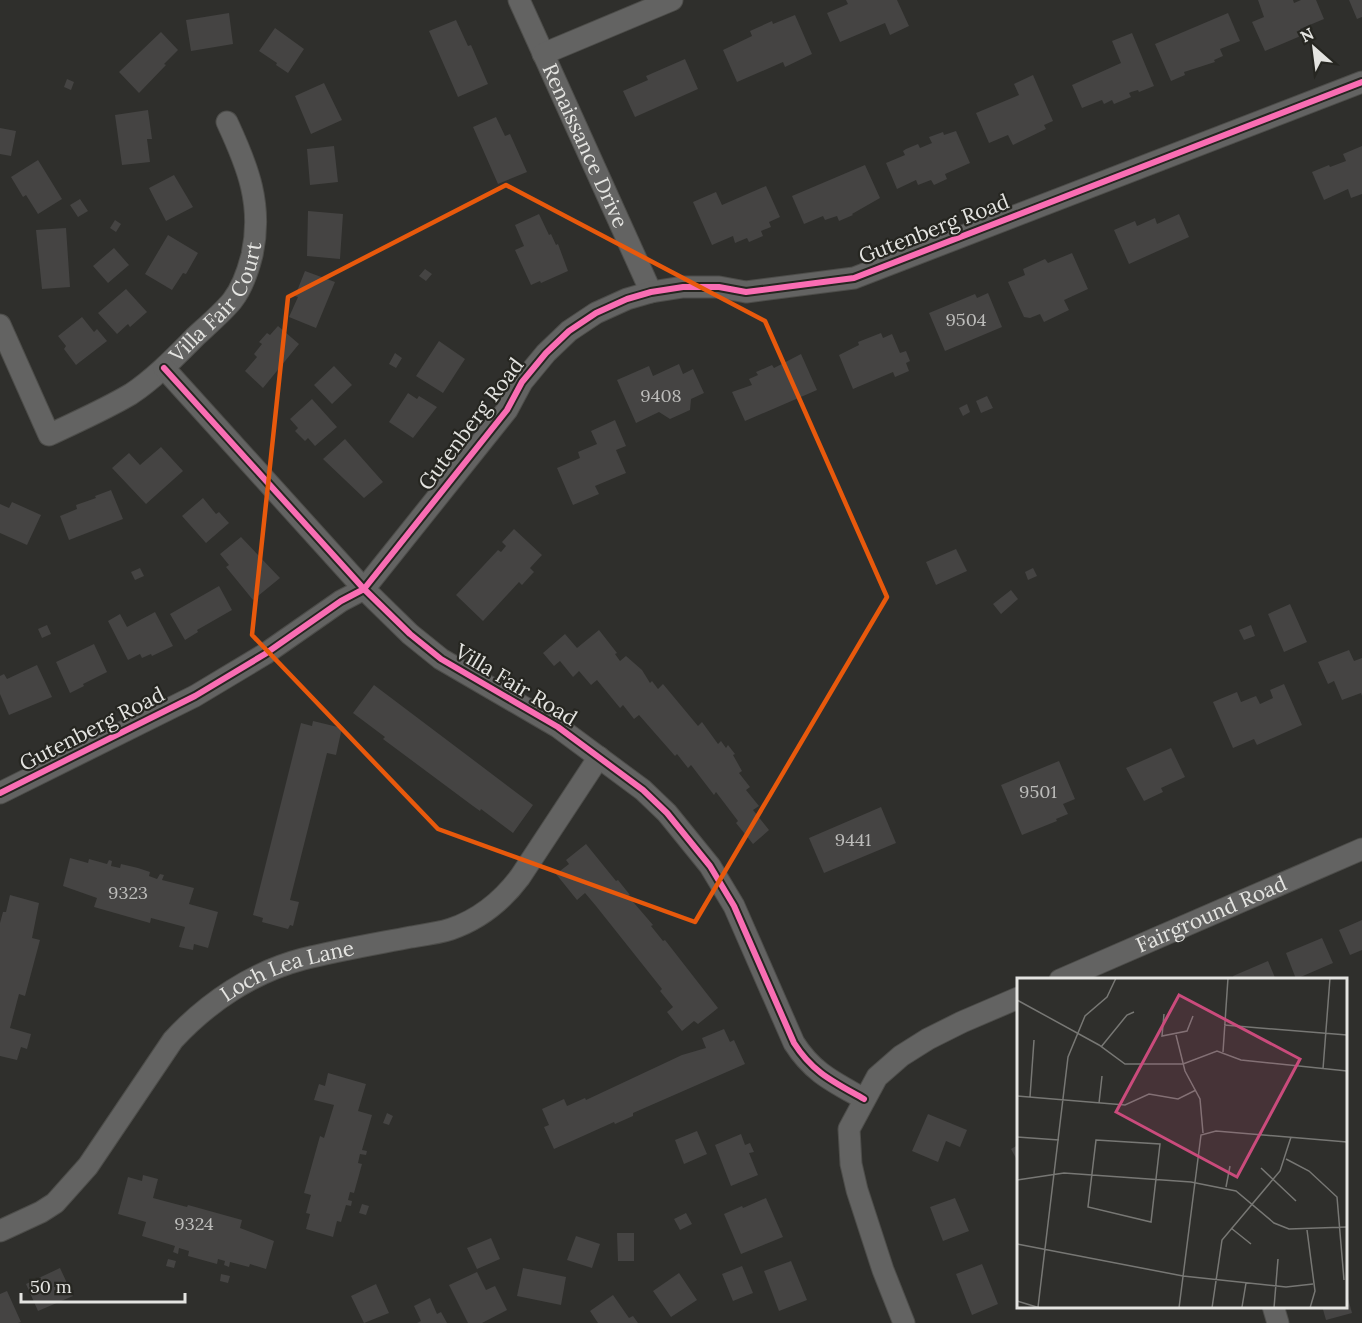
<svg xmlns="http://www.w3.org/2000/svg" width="1362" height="1323" font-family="Lora,serif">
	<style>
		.building { fill: #454443 }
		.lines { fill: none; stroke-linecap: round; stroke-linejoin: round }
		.minor-casing { stroke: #4d4d4a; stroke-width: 23 }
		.minor { stroke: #636362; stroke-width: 21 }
		.cycleway-casing { stroke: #262621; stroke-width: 10 }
		.cycleway { stroke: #f96db3; stroke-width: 6 }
		.marked { fill: none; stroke: #e8590c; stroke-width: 4.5; stroke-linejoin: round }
		.labels { text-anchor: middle; stroke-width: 4.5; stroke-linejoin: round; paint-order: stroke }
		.number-label { font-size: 18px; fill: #bcbcba }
		.street-label { font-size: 21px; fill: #e4e4e1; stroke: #262621 }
		.inset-road { fill: none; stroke: #777774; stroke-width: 1.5 }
		.view { fill: #ca4b7c; fill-opacity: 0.15; stroke: #ca4b7c; stroke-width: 3 }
		.inset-edge { fill: none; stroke: #e4e4e1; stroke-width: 3 }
	</style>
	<rect width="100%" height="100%" fill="#2f2f2c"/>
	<path class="building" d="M846,0H897L909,26L890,35L885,23L840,42L827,13L848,4Z
		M1258,0H1293L1294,3L1301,0H1316L1324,19L1300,29L1303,35L1265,51L1252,22L1264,17Z
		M1349,0H1362V17L1357,19Z
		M229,13L233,44L191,51L186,20Z
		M1228,13L1240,41L1220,49L1223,56L1214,60L1215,62L1184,72L1185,75L1171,81L1155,44Z
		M795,15L812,54L785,67L783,62L737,82L723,50L752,36L750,31L772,21L773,24Z
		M456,20L468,46L471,45L488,84L458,97L429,31Z
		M275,28L304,49L288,73L276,65L277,63L259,51Z
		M161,32L178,50L164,64L166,65L139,93L119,72Z
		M1132,33L1154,86L1139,92L1138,90L1131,92L1129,93L1131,97L1114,104L1112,100L1104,104L1102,100L1082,108L1072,85L1121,63L1112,41Z
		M685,59L698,89L635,117L623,91L648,80L646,76Z
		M1033,75L1053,121L1044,125L1046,129L1013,145L1008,135L989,143L976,113L1019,95L1014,84Z
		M67,79L74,82L71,90L64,87Z
		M324,83L342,120L311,134L295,96Z
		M148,110L152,139H147L150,162L122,165L115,115Z
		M496,117L505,136L510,134L527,172L498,184L473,127Z
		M0,128L16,131L11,156L0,154Z
		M956,131L970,163L945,174L947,179L934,185L931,180L918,185L916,180L897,189L886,163L905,155L903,151L906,149L918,144L920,148L932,143L929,137L932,136L943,132L944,135Z
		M334,146L338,182L310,185L307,149Z
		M1362,146V194L1351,198L1348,189L1324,200L1312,172L1329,165L1330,167L1346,161L1343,154Z
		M38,160L62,199L38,214L26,195L23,197L11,177Z
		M865,165L880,198L852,214L853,215L839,221L837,216L825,220L823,216L804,224L792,196Z
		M174,175L193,207L166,221L149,188Z
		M766,186L780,217L769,222L771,227L761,231L763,236L749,242L747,238L735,243L733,236L712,245L693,202L716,192L722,205Z
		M80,199L88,211L78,217L70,205Z
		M308,211L343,214L340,259L307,256Z
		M539,214L549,235L551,234L556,245L558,244L568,271L541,283L540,281L531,285L515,250L524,246L515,225Z
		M1179,214L1189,237L1129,264L1114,230L1135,221L1137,226L1155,218L1157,224Z
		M115,220L121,224L116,232L110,228Z
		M66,228L70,287L42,289L36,230Z
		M168,235L198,253L186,274L183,273L172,290L145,274Z
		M114,248L129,265L108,283L93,266Z
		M1072,253L1088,289L1064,300L1069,310L1044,322L1040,314L1030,318L1024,317L1008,282L1025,275L1023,269L1045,259L1048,263Z
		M425,269L432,274L426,281L419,276Z
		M305,271L335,282L316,328L289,317L298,297L295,296Z
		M126,289L147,312L130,327L128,324L117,334L98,313Z
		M988,293L1002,327L945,351L929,313L975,294L977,298Z
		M82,317L94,332L97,329L107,341L76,365L64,349L66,346L58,336Z
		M278,326L299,344L263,388L245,371L257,357L254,354L262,344L259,342L267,333L270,335Z
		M881,333L883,338L892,334L900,353L906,351L910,361L906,363L909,371L895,377L893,372L853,389L839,355L859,345L858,342Z
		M439,341L465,359L443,393L416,376Z
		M395,353L402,358L396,368L389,364Z
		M801,354L817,390L745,421L732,392L752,385L749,379L758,375L756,372L772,365L774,368Z
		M679,364L683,374L693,369L704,393L691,399L690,410L670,419L659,412L636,423L617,380L649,366L653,376Z
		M334,366L352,385L332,404L314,385Z
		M408,393L417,399L419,396L437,407L413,438L389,422Z
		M987,396L993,408L981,413L976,401Z
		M312,399L337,427L315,446L308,438L305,441L295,431L298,428L290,419Z
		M967,404L970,412L963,416L959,408Z
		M615,420L626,446L616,450L626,473L595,486L599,494L573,505L557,468L580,458L578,452L597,444L591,431Z
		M345,439L383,482L364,498L323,459Z
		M161,447L183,471L146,504L112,468L129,453L140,465Z
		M111,490L123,519L69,540L60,516L77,509L76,505L96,498L95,496Z
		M203,498L216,514L219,512L229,523L206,543L182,516Z
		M12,502L41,515L27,545L0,533V504L9,508Z
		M514,529L542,555L530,568L534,572L532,574L522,585L519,582L483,621L456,595L498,550L501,552L506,546L502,542Z
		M241,537L280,578L253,600L226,567L229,565L220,554Z
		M956,549L967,571L936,585L926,562Z
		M140,568L144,576L135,580L131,572Z
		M1033,568L1037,576L1028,580L1025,572Z
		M219,586L232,610L197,630L198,632L185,640L170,614Z
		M1011,590L1018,599L1001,614L993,604Z
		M1290,604L1307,642L1284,652L1268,614Z
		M155,612L173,646L152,656L151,654L142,658L140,654L128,660L108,621L120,614L127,627Z
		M47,625L51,634L42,638L38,629Z
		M1251,625L1255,636L1244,640L1239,630Z
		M599,630L617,653L615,654L620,661L626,656L642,670L650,683L652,681L658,689L663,684L698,726L702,722L718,744L721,741L726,748L728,745L735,754L733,755L742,771L739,773L750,787L746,790L759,806L753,810L769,830L753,844L736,823L738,821L716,792L714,795L691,765L688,768L677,754L675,756L639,715L634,719L623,705L620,708L597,680L591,685L579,671L573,677L560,661L554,666L543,653L565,634L577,648Z
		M94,644L107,672L83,684L84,686L70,693L56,662Z
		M1349,650L1354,661L1362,658V696L1361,693L1342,700L1334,681L1328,684L1318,662Z
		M37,665L52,697L9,715L0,694V676L4,674L7,679Z
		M1284,684L1302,725L1257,745L1254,739L1233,748L1213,702L1237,692L1241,702L1256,696L1260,704L1273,698L1270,690Z
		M374,685L533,805L513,833L481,809L480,811L473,806L383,739L385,737L353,713Z
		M313,721L342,728L336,755L327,753L290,900L299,902L293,926L290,925L288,929L262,922L263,918L253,915L301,723L312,726Z
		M1171,748L1185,777L1161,788L1163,792L1144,801L1126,768Z
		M1059,761L1075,799L1063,804L1068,814L1056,819L1057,821L1022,835L1001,785Z
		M881,807L896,843L824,873L809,838Z
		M586,844L616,881L618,880L630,895L628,896L653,925L651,926L663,941L665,940L718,1008L698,1024L694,1021L682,1031L667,1012L673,1007L660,991L662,989L596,906L585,893L577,900L556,874L569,864L566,860Z
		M70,858L88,863L89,859L107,864L109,860L112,861L111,866L120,868L121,864L138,868L150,872L149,876L157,879L160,874L164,875L162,880L194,888L189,904L218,912L208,948L194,944L193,950L179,947L185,927L151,918L150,923L94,907L97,898L63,886Z
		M10,895L39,903L32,938L40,940L25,996L19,994L10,1028L31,1034L27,1049L21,1047L17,1060L0,1056V923L3,912H6Z
		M1362,920V950L1350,955L1339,930Z
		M1322,938L1333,963L1296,979L1286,953Z
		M1268,961L1276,980H1234L1233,976Z
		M724,1029L730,1042L734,1040L745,1064L633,1113V1116L615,1124L614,1122L554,1149L544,1127L549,1125L542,1109L564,1099L567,1106L585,1098L586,1100L682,1055L706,1048L702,1038Z
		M328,1073L366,1084L358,1111L372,1115L362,1150L367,1151L366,1155L360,1154L358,1163L362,1164L354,1193L350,1192L348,1200L352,1201L351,1206L346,1205L341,1222L337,1221L333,1237L306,1229L310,1214L306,1213L311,1195L304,1193L320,1136L324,1138L334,1105L314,1100L319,1084L325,1086Z
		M387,1113L393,1116L389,1125L383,1123Z
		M928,1114L967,1130L960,1147L946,1141L938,1162L912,1151Z
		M697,1131L707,1154L684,1164L675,1140Z
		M741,1134L745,1145L750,1143L754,1152L749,1153L758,1175L731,1186L715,1145Z
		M1018,1145V1159L1017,1160L1011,1149Z
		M143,1175L158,1179L153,1198L187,1207L188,1205L242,1220L240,1228L274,1241L266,1269L250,1264L249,1267L230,1262L229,1267L224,1265L225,1261L218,1259L217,1264L188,1256L189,1251L179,1248L178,1254L173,1252L175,1246L142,1236L146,1222L118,1214L128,1177L142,1181Z
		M766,1198L783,1237L741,1254L724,1214L742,1206L743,1208Z
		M955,1198L969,1231L943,1241L930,1207Z
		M362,1204L369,1206L366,1215L359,1213Z
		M686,1213L692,1224L680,1230L674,1219Z
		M617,1233H634V1261H618Z
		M576,1236L600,1244L592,1268L567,1260Z
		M491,1238L500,1259L477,1269L467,1248Z
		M168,1259L176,1261L174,1268L166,1266Z
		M791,1261L807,1300L779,1311L764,1271Z
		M982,1264L998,1304L972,1315L956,1274Z
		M742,1266L753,1293L733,1301L722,1274Z
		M60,1268L73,1296L38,1311L26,1284Z
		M523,1268L566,1277L561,1305L517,1296Z
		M477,1272L486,1290L495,1286L507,1310L482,1323H468L449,1285Z
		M679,1273L697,1300L671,1317L653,1291Z
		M221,1274L230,1276L228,1283L220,1281Z
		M376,1284L389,1313L364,1323L351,1296Z
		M7,1291L21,1322L18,1323H0V1294Z
		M1346,1291L1352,1313L1326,1320L1322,1306H1346Z
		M613,1295L629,1318L633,1316L638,1323H598L590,1311Z
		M430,1298L437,1314L441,1312L447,1323H417L421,1321L414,1306Z"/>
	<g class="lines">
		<defs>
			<g id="minor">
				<path id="s1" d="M519,0L651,292"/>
				<path d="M543,54L672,0"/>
				<path id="s2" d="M0,325L49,435C76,422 104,410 131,394C155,378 176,356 196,336C208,325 222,313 232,301C243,287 248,271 252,255C263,205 248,167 227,122"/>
				<path d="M164,368L364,589L410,634L441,659L558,727L643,790L667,813L710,866L734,906L794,1043C813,1073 834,1082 864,1099"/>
				<path d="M0,793L195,696L265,654L341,601L364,589L507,410L522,382L546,353L569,331L596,313L627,299L651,292L683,287H719L746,292L854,278L1362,82"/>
				<path id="s3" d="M1060,980L1362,849"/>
				<path id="s4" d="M0,1231L41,1212L55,1203L88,1166L173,1040C208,1002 253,972 303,959C339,950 375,944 411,937C424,935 439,933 451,929C480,919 502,901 520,877L599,757"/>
				<path d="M1273,1306L1278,1323"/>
				<path d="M904,1323L883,1270L857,1190L851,1164L849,1129L877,1077L901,1056L928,1039L962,1022L1018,998"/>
			</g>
		</defs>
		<use href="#minor" class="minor-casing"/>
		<use href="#minor" class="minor"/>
		<defs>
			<path id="cycleway" d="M164,368L364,589L410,634L441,659L558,727L643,790L667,813L710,866L734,906L794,1043C813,1073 834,1082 864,1099
				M0,793L195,696L265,654L341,601L364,589L507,410L522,382L546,353L569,331L596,313L627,299L651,292L683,287H719L746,292L854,278L1362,82"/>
		</defs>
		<use href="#cycleway" class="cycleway-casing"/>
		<use href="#cycleway" class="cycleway"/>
	</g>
	<path class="marked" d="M506,185L765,321L887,597L695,922L438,829L252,635L288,297Z"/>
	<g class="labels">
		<g class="number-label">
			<text x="966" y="326">9504</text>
			<text x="661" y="402">9408</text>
			<text x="1038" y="798">9501</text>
			<text x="853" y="846">9441</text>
			<text x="128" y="899">9323</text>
			<text x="194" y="1230">9324</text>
		</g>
		<g class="street-label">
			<text dy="7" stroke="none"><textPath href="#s1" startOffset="160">Renaissance Drive</textPath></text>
			<text transform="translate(934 229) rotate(-21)" y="7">Gutenberg Road</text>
			<text dy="7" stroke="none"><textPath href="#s2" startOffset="340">Villa Fair Court</textPath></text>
			<text transform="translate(471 424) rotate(-53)" y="7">Gutenberg Road</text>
			<text transform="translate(516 685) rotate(31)" y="7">Villa Fair Road</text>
			<text transform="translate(92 729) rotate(-27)" y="7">Gutenberg Road</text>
			<text dy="7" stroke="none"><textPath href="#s3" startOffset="165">Fairground Road</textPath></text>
			<text dy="7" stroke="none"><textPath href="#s4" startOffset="400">Loch Lea Lane</textPath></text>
		</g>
	</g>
	<g transform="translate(1017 978)">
		<rect width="330" height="330" fill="#2f2f2c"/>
		<path class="inset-road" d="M0,22L82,67L108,86H166L200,73L224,82L330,93M147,36L145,58L170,53L176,38M207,47L330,57M159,57L168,93L183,121L186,155M84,69L110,37L117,34M206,74L211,0M306,91L313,0M0,118L108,127L132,116L161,121L179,112M13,119L17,62M82,125L85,98M0,159L42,162M79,162L143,166L134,244L71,229ZM269,181L292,193L320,219L327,302M244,190L279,223M0,202L47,195L174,204L219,213L257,245L272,251L330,249M209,209L213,188M214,250L234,266M290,252L298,313L293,330M0,266L166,298L269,309L296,306M0,323L23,330M21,329L51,79L68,38L90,19L99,0M225,329L229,305M162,330L184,157L199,153L330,164M195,330L205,262L263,193L274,159M257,330L261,281"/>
		<path class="view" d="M162,17L283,81L220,199L99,134Z"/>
		<rect width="330" height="330" class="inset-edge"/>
	</g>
	<g transform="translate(1314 48) rotate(332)" stroke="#262621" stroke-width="4.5" paint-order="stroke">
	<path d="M0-4.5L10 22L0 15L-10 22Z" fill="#e4e4e1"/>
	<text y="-9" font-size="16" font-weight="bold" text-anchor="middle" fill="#e4e4e1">N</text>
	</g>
	<path d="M21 1293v9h164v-9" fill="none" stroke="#e4e4e1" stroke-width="3"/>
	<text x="30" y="1293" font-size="18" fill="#e4e4e1" stroke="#262621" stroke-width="4.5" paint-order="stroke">50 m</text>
</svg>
